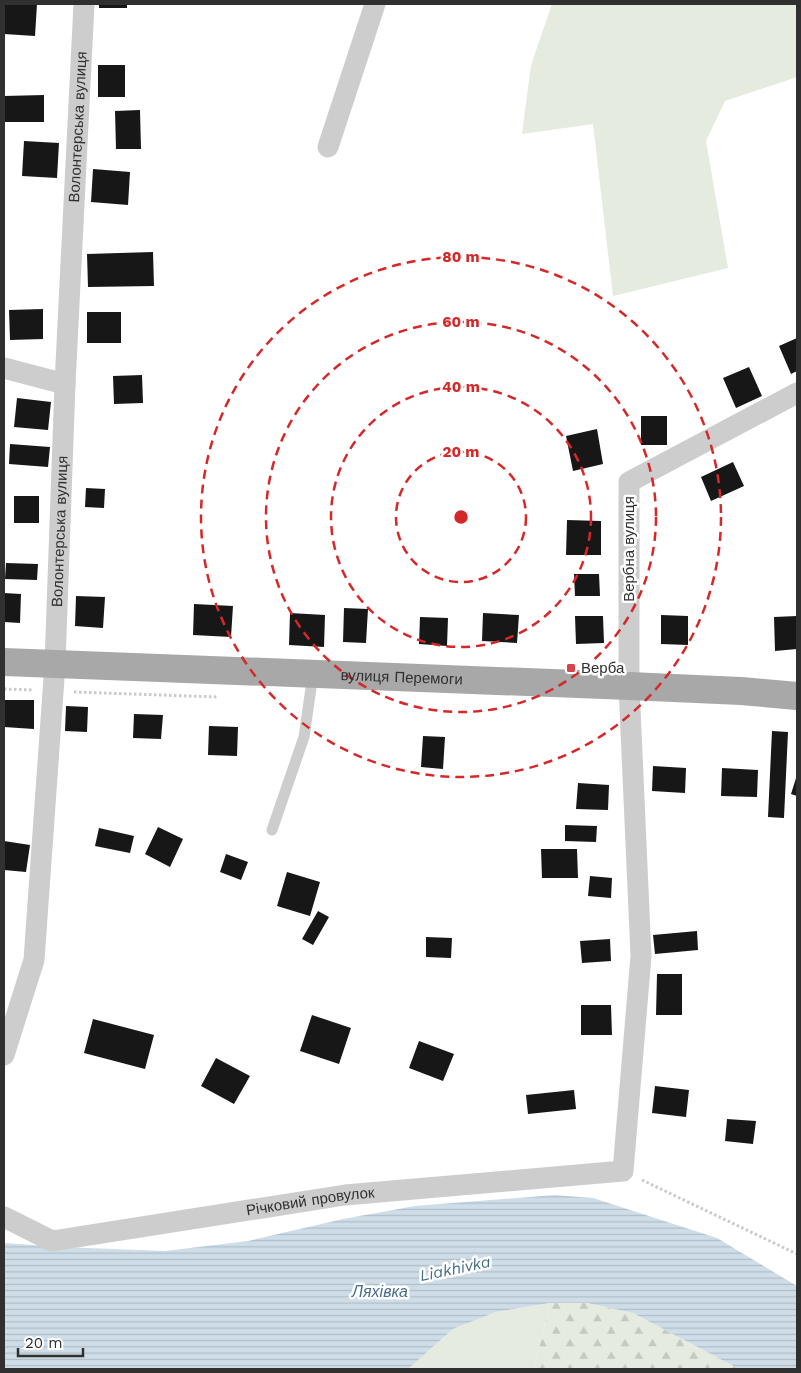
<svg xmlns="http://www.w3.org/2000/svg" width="801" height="1373" font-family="'Work Sans',sans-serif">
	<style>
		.green { fill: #e5ebdf }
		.forest { fill: url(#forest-firs) }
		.water { fill: url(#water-rules) }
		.building { fill: #171717 }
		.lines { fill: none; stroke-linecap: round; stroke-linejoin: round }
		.path { stroke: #cacaca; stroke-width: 3; stroke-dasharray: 2.5 2.5; stroke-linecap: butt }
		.lane { stroke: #cdcdcd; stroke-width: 11 }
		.street { stroke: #cdcdcd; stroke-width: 21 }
		.primary { stroke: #a8a8a8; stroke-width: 28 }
		.ring { fill: none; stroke: #d62828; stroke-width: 2.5; stroke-dasharray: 9 6 }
		.poi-dot { fill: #d2464c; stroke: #fff; stroke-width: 2 }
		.labels { text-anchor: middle; stroke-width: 5; stroke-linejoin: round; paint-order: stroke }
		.street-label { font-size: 15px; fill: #303030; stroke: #fff }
		.poi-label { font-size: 15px; fill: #303030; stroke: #fff; text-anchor: start }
		.water-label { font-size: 16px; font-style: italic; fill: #466d89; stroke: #fff }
		.centre { fill: #d62828; stroke: #fff; stroke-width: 2.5 }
		.ring-label { font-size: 15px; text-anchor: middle; font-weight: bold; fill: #d62828; stroke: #fff; stroke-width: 5; stroke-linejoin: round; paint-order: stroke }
	</style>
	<defs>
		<pattern id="forest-firs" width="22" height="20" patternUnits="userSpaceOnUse" patternTransform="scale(1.25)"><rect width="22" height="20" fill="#e5ebdf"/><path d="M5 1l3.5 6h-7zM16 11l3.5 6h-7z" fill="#c5cac0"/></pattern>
		<pattern id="water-rules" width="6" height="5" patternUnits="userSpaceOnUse" patternTransform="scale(1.25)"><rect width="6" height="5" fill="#cedde8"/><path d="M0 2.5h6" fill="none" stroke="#b1bec7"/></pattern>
	</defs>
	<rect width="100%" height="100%" fill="#fff"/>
	<path class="green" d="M552,4H797V77L725,101L706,141L728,268L613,296L593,124L522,134L531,65Z
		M550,1303L534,1369H408L453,1329L496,1312Z"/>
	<path class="forest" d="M550,1303H587L633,1313L739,1369H534Z"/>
	<path class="water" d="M555,1195L593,1198L717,1238L797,1286V1369H739L633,1313L587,1303H550L496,1312L453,1329L408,1369H4V1243L60,1247L165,1251L248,1241L343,1219L415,1206Z"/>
	<path class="building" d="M4,4H37L35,36L4,34Z
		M99,4H127V8H99Z
		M98,65H125V97H98Z
		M44,95V122H4V96Z
		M140,110L141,149H116L115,111Z
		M24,141L59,143L57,178L22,176Z
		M93,169L130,172L128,205L91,202Z
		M153,252L154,286L88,287L87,254Z
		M43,309V339L10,340L9,310Z
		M87,312H121V343H87Z
		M797,338V371L791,374L779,346Z
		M749,367L762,396L736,408L723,378Z
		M142,375L143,403L114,404L113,376Z
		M17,398L51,402L48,430L14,427Z
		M641,416H667V445H641Z
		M597,429L603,464L573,471L566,436Z
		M10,444L50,447L48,467L9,464Z
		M733,462L744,486L711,501L701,477Z
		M86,488L105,489L104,508L85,507Z
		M14,496H39V523H14Z
		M567,520L601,521V555H566Z
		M6,563L38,564L37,580L5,579Z
		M574,574H599L600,596H575Z
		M4,593L21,594L20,623L4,622Z
		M76,596L105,597L103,628L75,626Z
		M194,604L233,606L231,637L193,635Z
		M344,608L368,609L366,643L343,642Z
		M290,613L325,615L324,647L289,645Z
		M483,613L519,615L517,643L482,641Z
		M661,615L688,616V645L661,644Z
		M575,616H603L604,643L576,644Z
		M797,616V649L775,651L774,617Z
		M420,617L448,618L447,646L419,644Z
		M4,700H34V729L4,727Z
		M66,706L88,707L87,732L65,731Z
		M134,714L163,715L161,739L133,738Z
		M209,726L238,727L237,756L208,755Z
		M772,731L788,732L784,818L768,817Z
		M423,736L445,737L443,769L421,767Z
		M653,766L686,768L685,793L652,791Z
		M722,768L758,770L757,797L721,796Z
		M797,775V796L791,794Z
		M578,783L609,785L608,810L576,809Z
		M565,825L597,826L596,842L565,841Z
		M158,827L183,839L170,867L145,854Z
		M99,828L134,836L130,853L95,846Z
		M4,841L30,845L26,872L4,870Z
		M541,849H577L578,878H542Z
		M226,854L248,862L241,880L220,872Z
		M287,872L320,882L310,916L277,906Z
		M590,876L612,878L611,898L588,896Z
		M318,911L329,917L313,945L302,939Z
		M697,931L698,950L655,954L653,935Z
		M426,937L452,938L451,958L426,957Z
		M610,939L611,961L582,963L580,941Z
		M657,974H682V1015H656Z
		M581,1005H611L612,1035H581Z
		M312,1015L351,1028L339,1064L300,1051Z
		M93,1019L154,1035L145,1069L84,1053Z
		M419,1041L454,1054L443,1081L409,1068Z
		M216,1058L250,1076L234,1104L201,1086Z
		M655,1086L689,1090L686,1117L652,1113Z
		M574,1090L576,1109L528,1114L526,1095Z
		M727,1119L756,1121L753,1144L725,1141Z"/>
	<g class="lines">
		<path class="path" d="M4,689L33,690
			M74,692L218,697
			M642,1180L797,1254"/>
		<path class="lane" d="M272,830L304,737L313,674"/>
		<g class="street">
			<path d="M328,147L375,4"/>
			<path d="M4,368L65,384"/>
			<path id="s1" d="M4,1055L34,960L55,664L65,384L84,4"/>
			<path id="s2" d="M4,1217L52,1241L345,1195L623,1171L641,956L629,686V482L797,393"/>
		</g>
		<path class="primary" id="s3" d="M4,662L629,686L741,691L797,696"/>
	</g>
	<g class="ring">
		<circle cx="461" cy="517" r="65"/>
		<circle cx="461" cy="517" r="130"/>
		<circle cx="461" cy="517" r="195"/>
		<circle cx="461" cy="517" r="260"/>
	</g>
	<rect class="poi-dot" x="566" y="663" width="10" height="10" rx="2.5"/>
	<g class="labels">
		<g class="street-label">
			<text dy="5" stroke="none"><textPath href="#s1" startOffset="934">Волонтерська вулиця</textPath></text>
			<text dy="5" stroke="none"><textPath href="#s1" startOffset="529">Волонтерська вулиця</textPath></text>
			<text transform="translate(629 549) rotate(-90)" y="5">Вербна вулиця</text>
			<text dy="5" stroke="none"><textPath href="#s3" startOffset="398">вулиця Перемоги</textPath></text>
			<text dy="5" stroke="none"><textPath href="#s2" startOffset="315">Річковий провулок</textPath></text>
		</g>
		<g class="poi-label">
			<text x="581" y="673">Верба</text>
		</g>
		<g class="water-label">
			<text transform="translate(455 1268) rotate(-12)" y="6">Liakhivka</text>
			<text x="380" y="1297">Ляхівка</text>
		</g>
	</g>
	<circle cx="461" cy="517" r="8" class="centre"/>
	<g class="ring-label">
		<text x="461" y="262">80 m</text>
		<text x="461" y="327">60 m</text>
		<text x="461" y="392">40 m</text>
		<text x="461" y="457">20 m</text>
	</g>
	<rect width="801" height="1373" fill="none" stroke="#303030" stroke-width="10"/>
	<path d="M18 1348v8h65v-8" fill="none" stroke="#303030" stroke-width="2.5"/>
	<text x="25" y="1348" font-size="15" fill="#303030" stroke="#ffffff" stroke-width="4" paint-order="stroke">20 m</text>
</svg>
